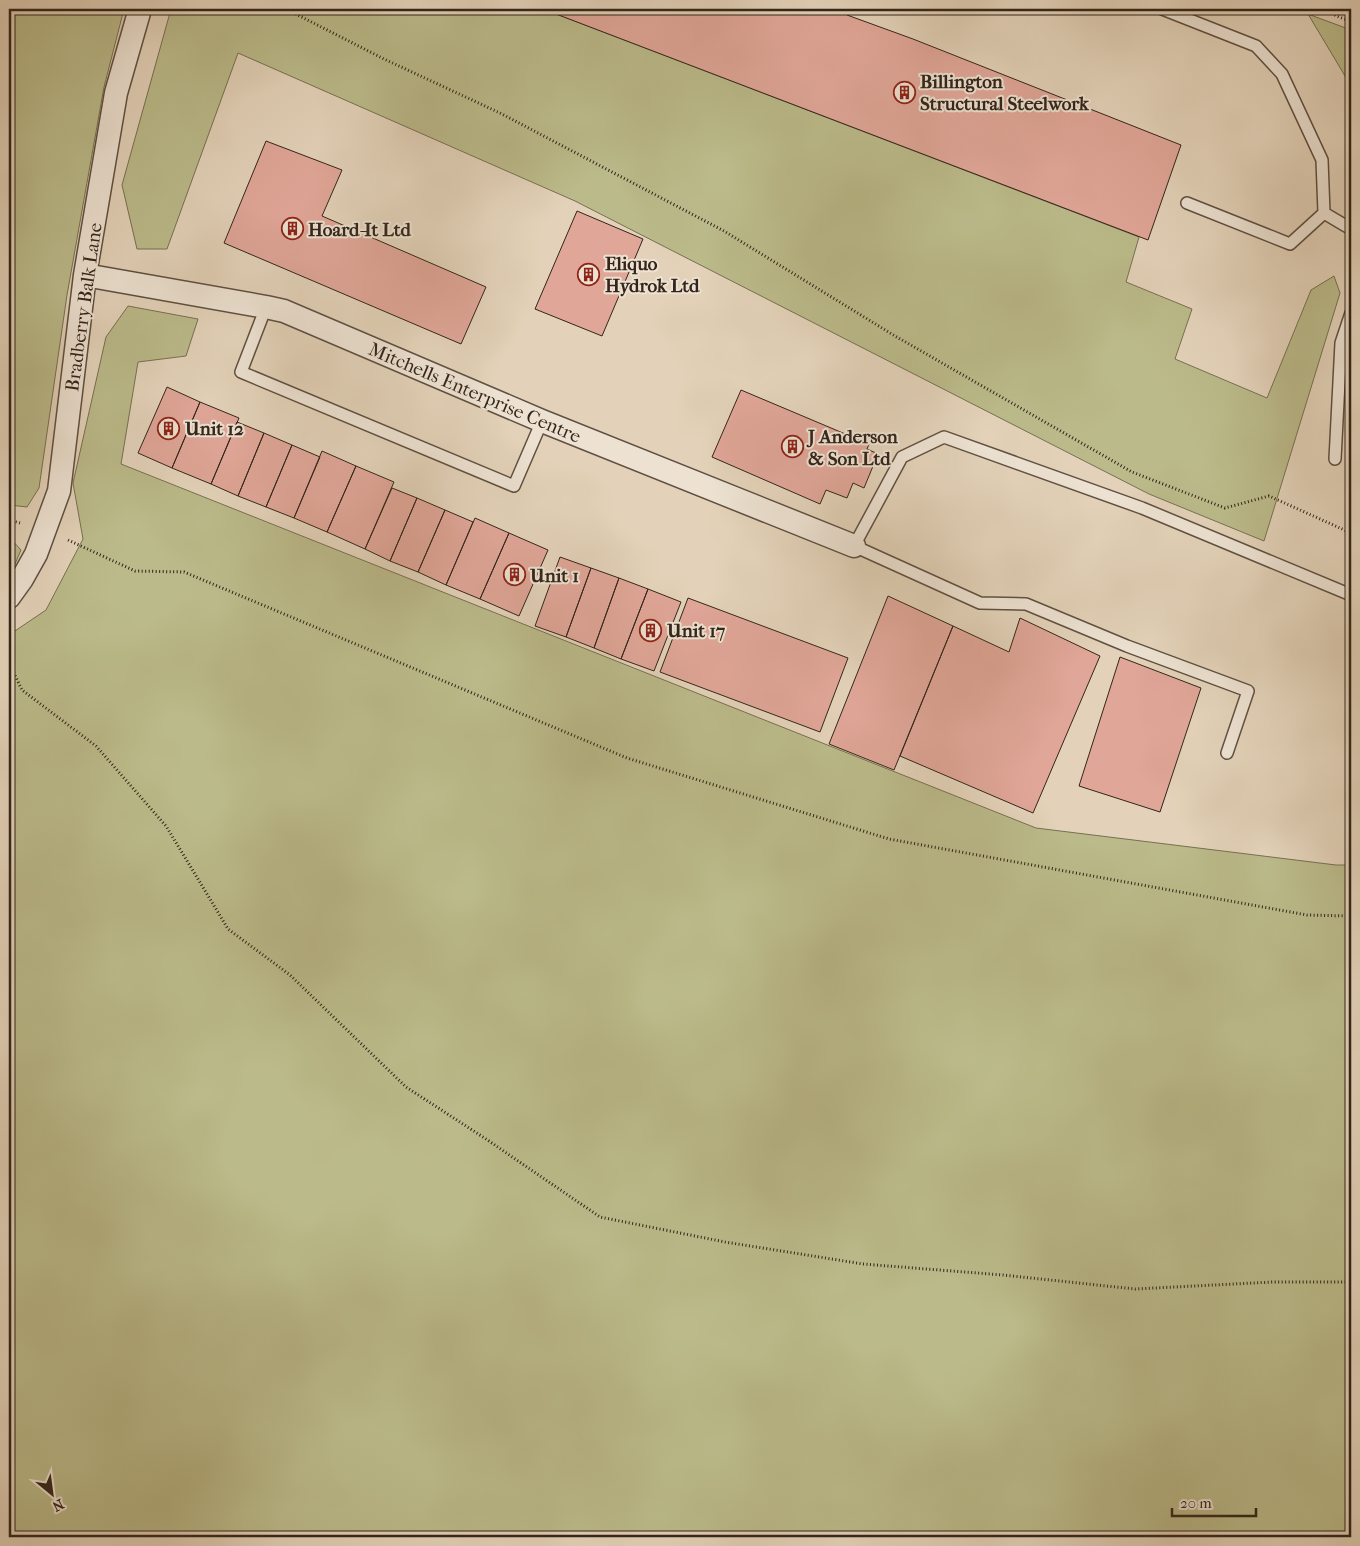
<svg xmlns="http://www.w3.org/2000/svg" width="1360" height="1546" font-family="'IM FELL French Canon',serif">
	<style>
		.green { fill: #bbba8a; stroke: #777052 }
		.building { fill: #e0a698; stroke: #33251b }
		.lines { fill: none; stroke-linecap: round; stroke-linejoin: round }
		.lane-casing { stroke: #5f5042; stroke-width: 14 }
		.street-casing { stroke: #5f5042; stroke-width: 25 }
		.path { stroke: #33251b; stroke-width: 3; stroke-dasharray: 1 2.5; stroke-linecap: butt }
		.lane { stroke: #ede2d2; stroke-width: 11 }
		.street { stroke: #ede2d2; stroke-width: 22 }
		.labels { text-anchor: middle; stroke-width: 4; stroke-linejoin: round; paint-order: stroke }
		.poi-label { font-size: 19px; font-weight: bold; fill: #33251b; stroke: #ede2d2; text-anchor: start }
		.street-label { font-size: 19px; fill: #33251b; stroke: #ede2d2 }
	</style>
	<rect width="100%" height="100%" fill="#e3d2b9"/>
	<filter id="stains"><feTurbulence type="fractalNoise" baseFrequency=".004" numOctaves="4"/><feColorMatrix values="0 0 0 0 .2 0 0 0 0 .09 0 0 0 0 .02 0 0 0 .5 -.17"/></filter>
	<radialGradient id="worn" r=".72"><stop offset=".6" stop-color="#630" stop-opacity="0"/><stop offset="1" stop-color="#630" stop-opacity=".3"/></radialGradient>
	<path class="green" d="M9,9H124L104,87L67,295L39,488L27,507L9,505Z
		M171,9H543L1139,237L1126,282L1192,309L1175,359L1267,398L1311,290L1334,276L1340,293L1264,541L1149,494L575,201L238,53L167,249H137L122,185Z
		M1308,14L1351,30V86Z
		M128,306L198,319L186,356L138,362L121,464L1036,828L1336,865H1351V1537H9V635L46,610L83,539L73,483L106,337Z
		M9,537L21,550L9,578Z"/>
	<path class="building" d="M543,9H849L847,15L913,39L1181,145L1148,240Z
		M266,141L342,170L322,216L486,287L461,344L224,243Z
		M577,211L643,239L602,336L535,309Z
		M167,387L200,402L172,468L138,453Z
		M741,390L869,444L867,449L878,454L864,488L853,483L847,498L826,490L820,504L712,457Z
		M200,402L239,418L211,484L172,468Z
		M237,422L264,433L238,496L211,484Z
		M264,433L292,445L266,507L238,496Z
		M292,445L320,457L294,518L266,507Z
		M322,451L356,466L327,532L294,518Z
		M356,466L394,482L365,549L327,532Z
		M392,488L417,498L390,561L365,549Z
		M417,498L445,510L418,572L390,561Z
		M445,510L473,522L446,585L418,572Z
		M475,518L509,533L480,599L446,585Z
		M509,533L548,550L519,616L480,599Z
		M560,557L591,568L566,637L535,626Z
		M591,568L619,578L594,648L566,637Z
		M619,578L648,589L621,659L594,648Z
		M648,589L681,602L654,671L621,659Z
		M888,596L953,626L894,770L829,744Z
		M688,598L848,658L820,732L660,672Z
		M1020,618L1100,656L1033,813L900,756L953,626L1009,652Z
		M1120,657L1201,688L1160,812L1079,786Z"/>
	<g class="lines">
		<defs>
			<path id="lane" d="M1162,9L1256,46L1282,74L1322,160L1324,213
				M1187,203L1290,244L1324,213
				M1324,213L1351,229
				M266,307L241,372L514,486L542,421
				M1335,459L1341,343L1351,313
				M1227,753L1248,691L1127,646L1026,604L980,603L854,546L902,457L944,437L1142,508L1351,595"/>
			<path id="street" d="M85,275L266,307L284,311L542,421L854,546
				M9,597L22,579L36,554L59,491L85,275L116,93L140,9"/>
		</defs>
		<use href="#lane" class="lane-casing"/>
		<use href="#street" class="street-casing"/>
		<path class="path" d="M286,9L384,59L500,113L724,231L895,336L1132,472L1225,508L1269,496L1351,533
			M1322,9L1339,17L1351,21
			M9,520L20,523
			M68,540L135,571L184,572L627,758L889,839L1307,915L1351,916
			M9,663L22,690L96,746L166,826L228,929L290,975L406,1087L486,1139L600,1217L725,1242L863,1264L1003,1275L1135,1289L1273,1282H1351"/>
		<use href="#lane" class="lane"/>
		<use href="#street" class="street"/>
	</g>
	<defs>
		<symbol id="building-ring" viewBox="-11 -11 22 22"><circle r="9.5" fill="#ede2d2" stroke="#8f2418" stroke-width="1.5"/><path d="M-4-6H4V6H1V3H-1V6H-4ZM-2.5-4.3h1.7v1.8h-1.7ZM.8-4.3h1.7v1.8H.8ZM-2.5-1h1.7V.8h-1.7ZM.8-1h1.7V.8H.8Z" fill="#8f2418"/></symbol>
	</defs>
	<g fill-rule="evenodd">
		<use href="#building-ring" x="892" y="80" width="25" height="25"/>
		<use href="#building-ring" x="280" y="216" width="25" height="25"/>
		<use href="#building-ring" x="576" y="262" width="25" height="25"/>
		<use href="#building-ring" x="156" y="416" width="25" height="25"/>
		<use href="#building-ring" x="780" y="434" width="25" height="25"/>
		<use href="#building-ring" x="502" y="562" width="25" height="25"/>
		<use href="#building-ring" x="638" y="618" width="25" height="25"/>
	</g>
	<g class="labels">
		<g class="poi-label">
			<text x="920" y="88">Billington<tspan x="920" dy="22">Structural Steelwork</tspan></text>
			<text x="308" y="236">Hoard-It Ltd</text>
			<text x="605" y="270">Eliquo<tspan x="605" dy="22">Hydrok Ltd</tspan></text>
			<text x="185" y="435">Unit 12</text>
			<text x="808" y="443">J Anderson<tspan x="808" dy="22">&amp; Son Ltd</tspan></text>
			<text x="530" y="582">Unit 1</text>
			<text x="667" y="637">Unit 17</text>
		</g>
		<g class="street-label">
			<text transform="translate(83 307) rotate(-82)" y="7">Bradberry Balk Lane</text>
			<text transform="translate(475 392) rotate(23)" y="7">Mitchells Enterprise Centre</text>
		</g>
	</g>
	<rect width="1360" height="1546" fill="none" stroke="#e3d2b9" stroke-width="30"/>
	<rect x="10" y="10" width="1340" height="1526" fill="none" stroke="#33251b" stroke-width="2.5"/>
	<rect x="15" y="15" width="1330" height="1516" fill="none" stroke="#33251b"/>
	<g transform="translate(52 1494) rotate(151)" stroke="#ede2d2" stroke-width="4" paint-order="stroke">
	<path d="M0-4L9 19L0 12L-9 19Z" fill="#33251b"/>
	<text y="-8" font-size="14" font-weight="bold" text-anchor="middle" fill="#33251b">N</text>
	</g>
	<path d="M1172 1508v8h84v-8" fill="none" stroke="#33251b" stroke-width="2.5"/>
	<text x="1180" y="1508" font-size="15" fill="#33251b" stroke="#ede2d2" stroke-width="4" paint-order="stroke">20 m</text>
	<rect width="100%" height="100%" filter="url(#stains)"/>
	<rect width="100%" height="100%" fill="url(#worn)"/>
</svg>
